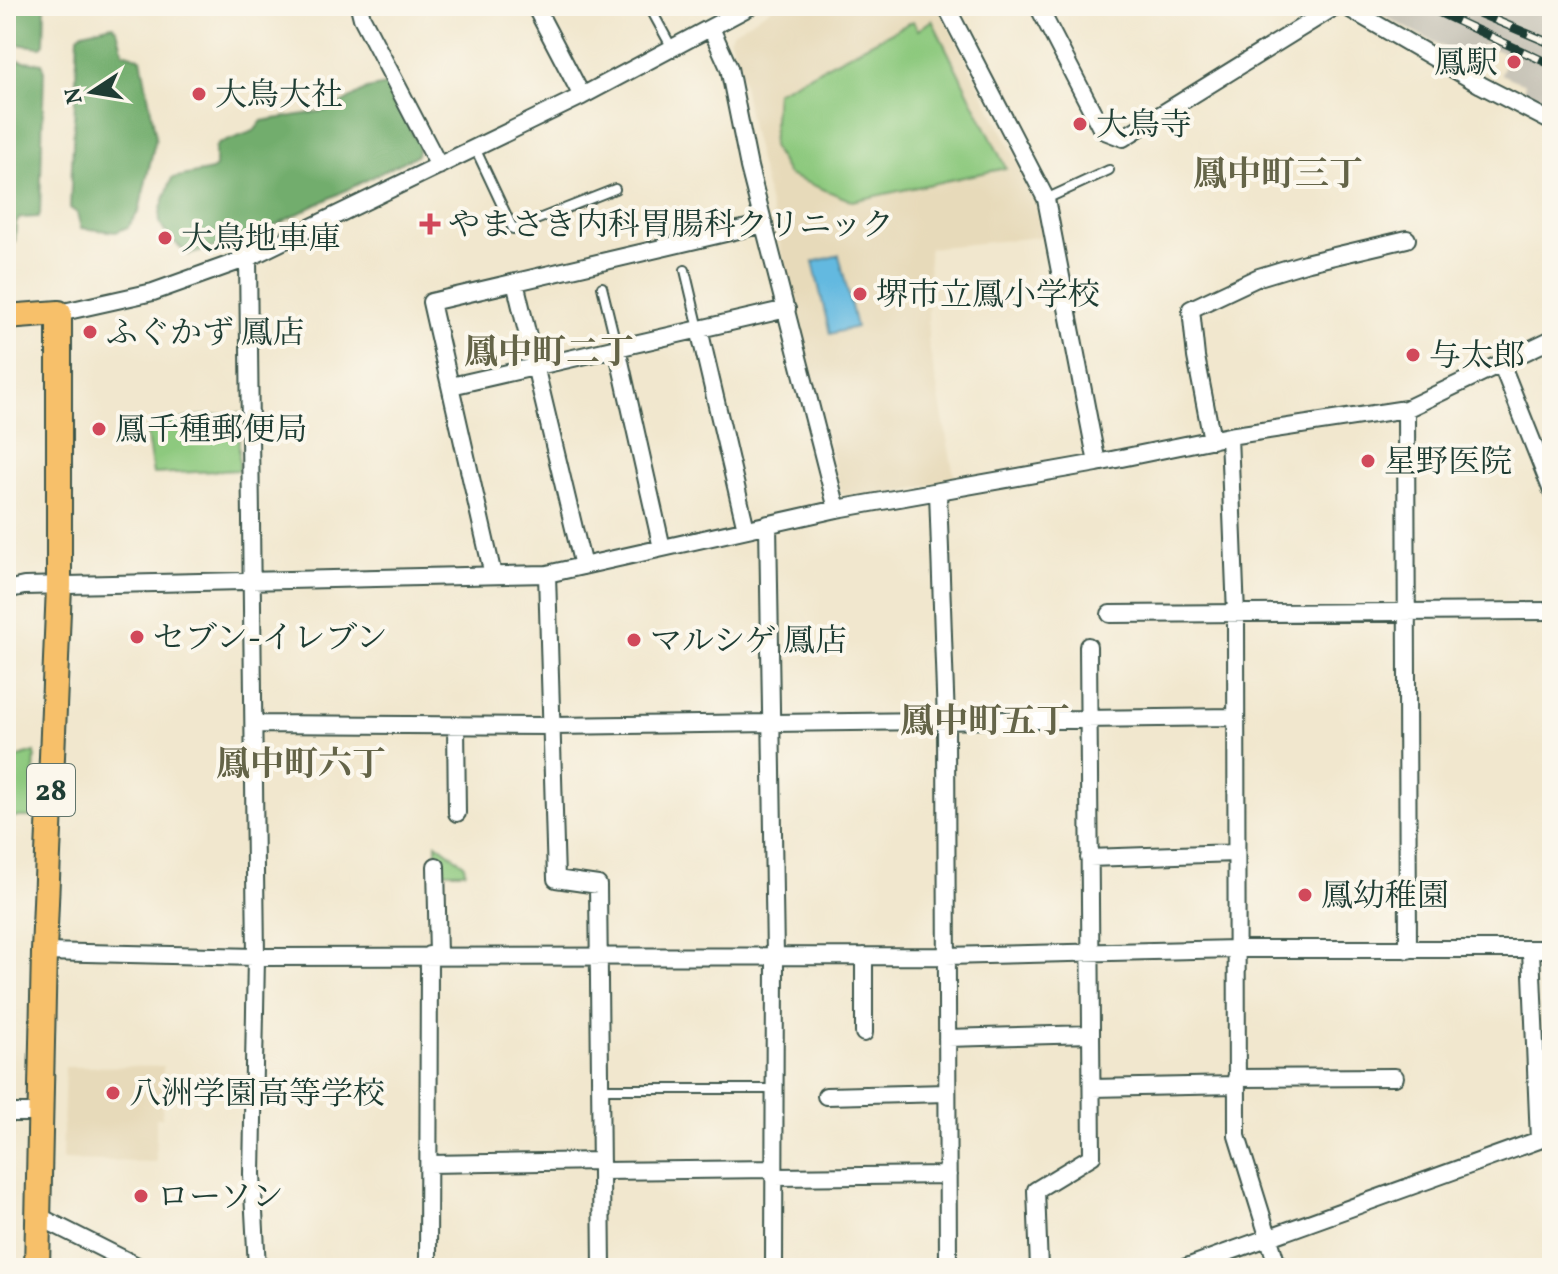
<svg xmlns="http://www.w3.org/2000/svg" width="1558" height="1274" font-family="Vollkorn,'Noto Serif JP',serif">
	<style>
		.built { fill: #e7daba }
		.industrial { fill: #c8c4b8 }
		.green { fill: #8dc97e; stroke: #568359; stroke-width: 2 }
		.forest { fill: #72ad6d; stroke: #487550; stroke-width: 2 }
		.water { fill: #64b9e0; stroke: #427b8a; stroke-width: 2 }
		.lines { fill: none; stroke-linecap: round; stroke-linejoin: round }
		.lane-casing { stroke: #3e564b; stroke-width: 12 }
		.street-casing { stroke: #3e564b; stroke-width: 20 }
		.primary-casing { stroke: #3e564b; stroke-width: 28 }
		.lane { stroke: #fff; stroke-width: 8 }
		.street { stroke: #fff; stroke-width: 16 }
		.primary { stroke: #f7c06b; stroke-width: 24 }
		.rail-casing { stroke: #1f3d34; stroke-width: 9 }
		.rail { stroke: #fbf7ec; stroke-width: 6; stroke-dasharray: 18; stroke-linecap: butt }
		.poi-dot { fill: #d1495b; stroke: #fbf7ec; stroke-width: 3 }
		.labels { text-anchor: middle; stroke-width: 8; stroke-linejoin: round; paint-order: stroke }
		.shield { fill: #fbf7ec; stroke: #61756b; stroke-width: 2 }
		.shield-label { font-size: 30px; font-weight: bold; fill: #1f3d34 }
		.poi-label { font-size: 32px; fill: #1f3d34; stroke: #fbf7ec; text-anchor: start }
		.neighbourhood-label { font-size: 34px; font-weight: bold; fill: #646448; stroke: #fbf7ec }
	</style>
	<rect width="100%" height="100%" fill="#fbf7ec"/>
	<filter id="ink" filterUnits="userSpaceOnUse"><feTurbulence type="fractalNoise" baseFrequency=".0125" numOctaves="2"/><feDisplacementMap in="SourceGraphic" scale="16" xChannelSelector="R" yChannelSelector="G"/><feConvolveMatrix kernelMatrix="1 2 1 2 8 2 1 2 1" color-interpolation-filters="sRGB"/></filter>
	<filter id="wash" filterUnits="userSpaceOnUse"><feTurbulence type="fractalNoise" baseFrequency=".006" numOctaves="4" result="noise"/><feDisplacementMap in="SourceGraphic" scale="32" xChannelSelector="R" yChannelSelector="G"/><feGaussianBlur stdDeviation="1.8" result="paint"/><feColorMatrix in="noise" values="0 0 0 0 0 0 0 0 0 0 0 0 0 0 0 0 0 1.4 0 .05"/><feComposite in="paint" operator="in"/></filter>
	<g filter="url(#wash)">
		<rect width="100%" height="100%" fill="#f1e7ce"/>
		<path class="built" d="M775,6H939L1042,209L1049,236L929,248L928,341L955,480L854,501L841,493L751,128L740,68L729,38L733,32Z
			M163,1066L162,1118H156V1162L62,1160L65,1067Z"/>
		<path class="industrial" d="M1365,6H1552V110L1522,94L1525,84L1501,74L1507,58L1504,53L1483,44L1474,63Z"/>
		<path class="green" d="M932,20L1006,168L852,201L788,175L772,146L776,92L913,21L918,30Z
			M239,413V470L153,474L146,430L192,417Z
			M35,752L32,817H6V761Z
			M436,843L464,864L465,872H442L436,861Z"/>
		<path class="forest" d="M6,6H45L44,44L41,47L6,43Z
			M112,25L117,30L123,52L141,58L156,137L139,211L128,227L116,232L81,228L77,213L70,208L78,36L83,32Z
			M6,59L42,63L44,68L40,214L38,217L20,218L16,223L15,242L6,249Z
			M386,85L419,145L417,155L255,235L189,255C151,221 155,225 172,178L212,170L215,167V148L218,144L254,131L262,121L330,110L367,89Z"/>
		<path class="water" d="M839,255L856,327L830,334L813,262Z"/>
	</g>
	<g filter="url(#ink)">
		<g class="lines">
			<defs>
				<path id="lane" d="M649,6L672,48
					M475,148L513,229L615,189
					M1046,199L1109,170
					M685,270L699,329
					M602,287L617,348
					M601,1089H775"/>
				<path id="street" d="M359,6L362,18L439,166
					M535,6L582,96
					M946,6L1046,199L1097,463
					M1038,6L1102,130L1123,138L1336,6
					M1345,6L1481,85L1552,122
					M711,28L729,68L749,167L837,509
					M248,258L256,957L252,1174L257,1268
					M515,282L583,566
					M59,313L153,292L248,258L582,96L751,6
					M699,329L746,529
					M617,348L662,548
					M1501,363L1552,491
					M451,386L787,309
					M1406,409L1408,950
					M1229,436L1236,615L1237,1136L1278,1268
					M1212,440L1196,357L1191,309L1259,277L1305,263L1407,239
					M938,492L946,721L948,1268
					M768,524L775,955L774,1268
					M547,574L556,879L598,885L602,1268
					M493,575L431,302L764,224
					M6,590L24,586L547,574L837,509L1097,463L1229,436L1406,409L1552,339
					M1110,614L1552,611
					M254,724L553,726L1234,717
					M456,725L457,813
					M1089,858L1235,853
					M436,866L438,955
					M44,952L256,957L946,956L1236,949H1552
					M864,1033V956
					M947,1038L1091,1034
					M1236,1078L1395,1077
					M1092,1088L1236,1085
					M826,1096L947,1093
					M6,1113H40
					M429,1164L601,1161
					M601,1171L774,1169
					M775,1177L948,1175
					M38,1216L141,1268
					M428,1268L429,955
					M1039,1268L1036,1190L1092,1156L1088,646
					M1184,1268L1539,1140L1531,950"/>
				<path id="primary" d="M6,317L59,313V586L44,952L37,1268"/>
			</defs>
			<use href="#lane" class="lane-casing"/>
			<use href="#street" class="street-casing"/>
			<use href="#primary" class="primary-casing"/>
			<use href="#lane" class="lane"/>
			<use href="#street" class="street"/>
			<use href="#primary" class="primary"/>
			<defs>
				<path id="rail" d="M1425,6L1552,65
					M1462,6L1552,44"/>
			</defs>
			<use href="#rail" class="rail-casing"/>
			<use href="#rail" class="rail"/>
		</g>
	</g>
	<g class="poi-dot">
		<circle cx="1514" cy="62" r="8"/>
		<circle cx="199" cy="94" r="8"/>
		<circle cx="1080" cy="124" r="8"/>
		<path d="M426 212h8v8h8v8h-8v8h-8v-8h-8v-8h8z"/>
		<circle cx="165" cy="238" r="8"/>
		<circle cx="860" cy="294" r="8"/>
		<circle cx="90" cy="332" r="8"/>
		<circle cx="1413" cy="355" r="8"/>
		<circle cx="99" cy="429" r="8"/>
		<circle cx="1368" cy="461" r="8"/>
		<circle cx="137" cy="637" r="8"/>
		<circle cx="634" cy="640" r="8"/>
		<circle cx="1305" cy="895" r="8"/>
		<circle cx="113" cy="1093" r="8"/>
		<circle cx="141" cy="1196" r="8"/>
	</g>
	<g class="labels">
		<rect class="shield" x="27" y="764" width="48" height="52" rx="6"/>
		<g class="shield-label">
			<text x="51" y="800">28</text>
		</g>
		<g class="poi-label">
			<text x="1498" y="73" text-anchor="end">鳳駅</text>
			<text x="215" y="105">大鳥大社</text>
			<text x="1096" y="135">大鳥寺</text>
			<text x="448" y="235">やまさき内科胃腸科クリニック</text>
			<text x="181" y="249">大鳥地車庫</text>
			<text x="876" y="305">堺市立鳳小学校</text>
			<text x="106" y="343">ふぐかず 鳳店</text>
			<text x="1429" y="366">与太郎</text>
			<text x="115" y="440">鳳千種郵便局</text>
			<text x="1384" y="472">星野医院</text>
			<text x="153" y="648">セブン-イレブン</text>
			<text x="650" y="651">マルシゲ 鳳店</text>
			<text x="1321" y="906">鳳幼稚園</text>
			<text x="129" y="1104">八洲学園高等学校</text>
			<text x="157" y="1207">ローソン</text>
		</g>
		<g class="neighbourhood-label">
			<text x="1278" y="185">鳳中町三丁</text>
			<text x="549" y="363">鳳中町二丁</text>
			<text x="985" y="732">鳳中町五丁</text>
			<text x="301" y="775">鳳中町六丁</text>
		</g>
	</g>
	<rect width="1558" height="1274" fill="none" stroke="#fbf7ec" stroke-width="32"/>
	<g transform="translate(92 92) rotate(258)" stroke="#fbf7ec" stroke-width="6" paint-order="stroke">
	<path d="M0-6L14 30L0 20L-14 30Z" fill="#1f3d34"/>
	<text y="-12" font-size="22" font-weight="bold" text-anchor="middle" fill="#1f3d34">N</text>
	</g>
</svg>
